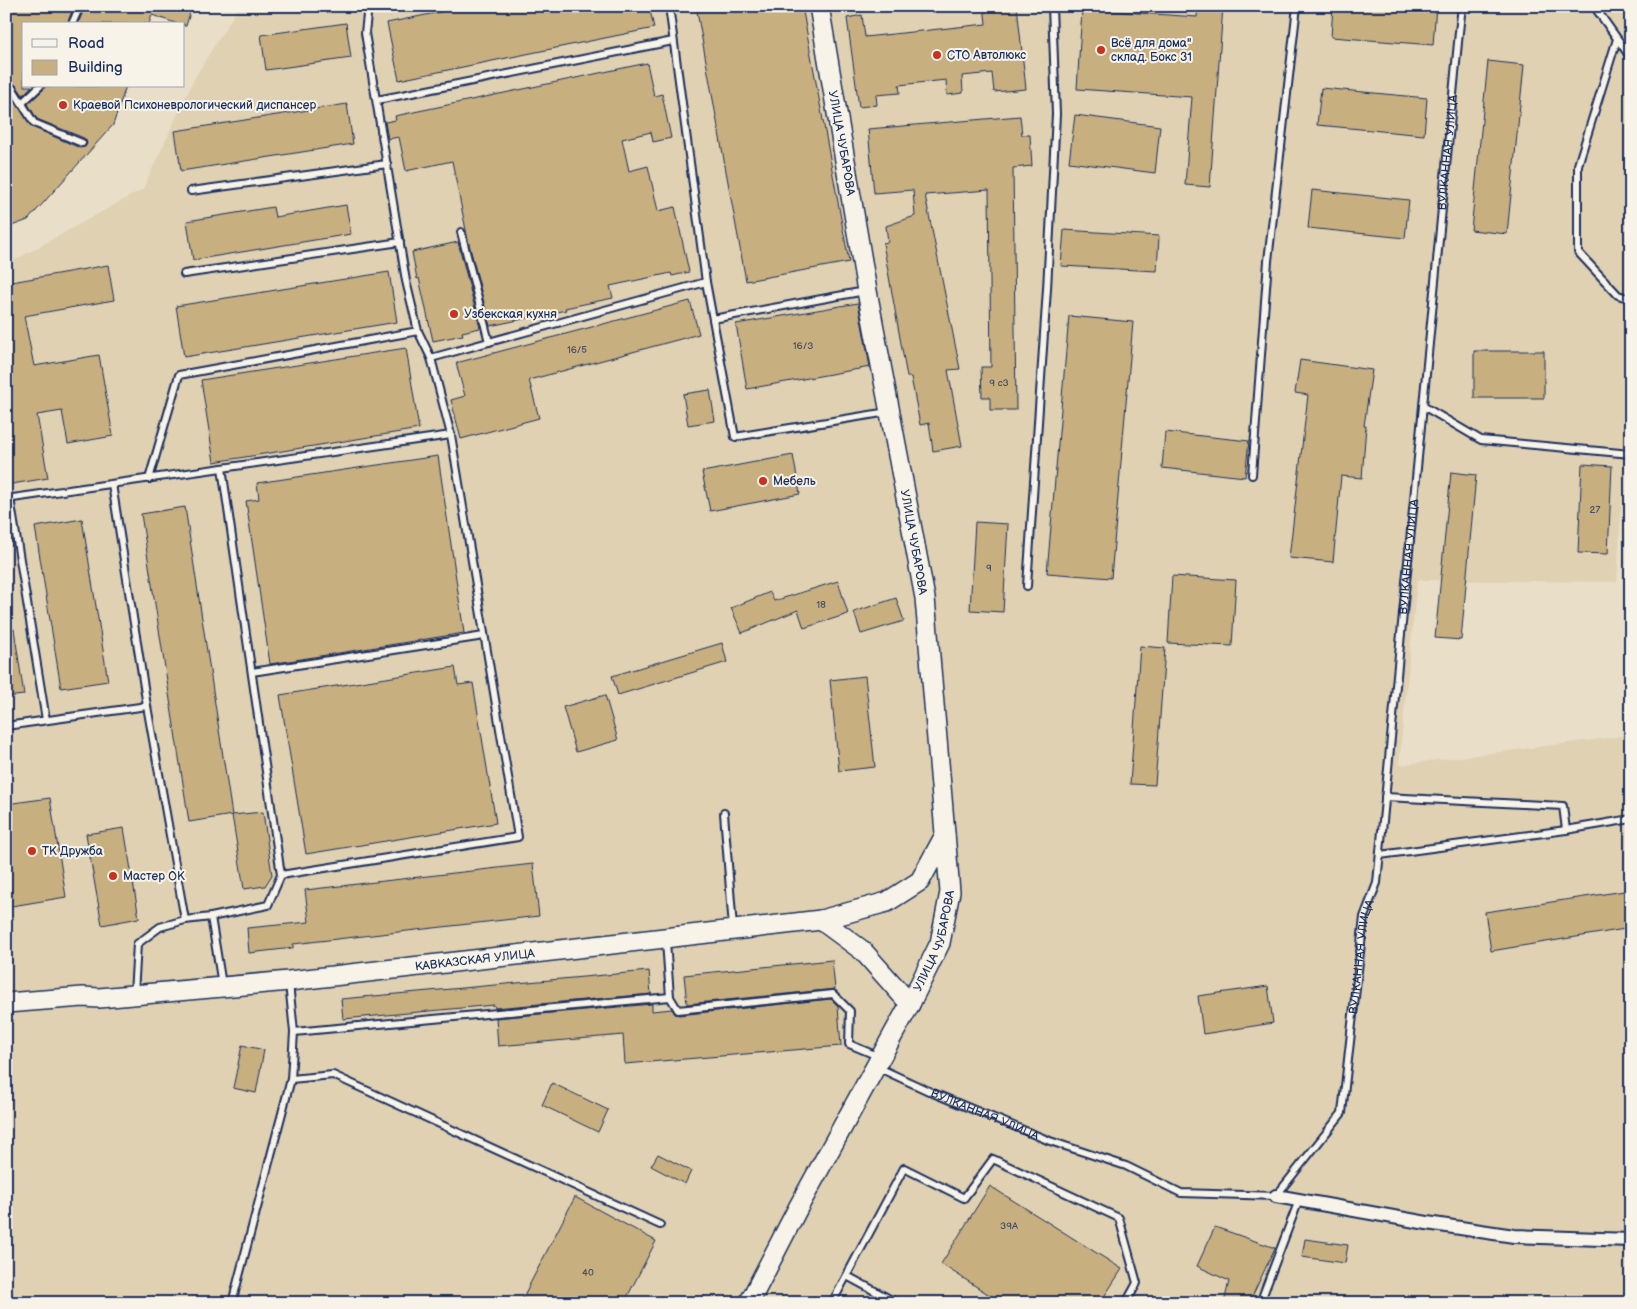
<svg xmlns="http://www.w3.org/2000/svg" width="1637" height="1309" font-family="'Balsamiq Sans',sans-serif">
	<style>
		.built { fill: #dfd1b2 }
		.building { fill: #c8af7f; stroke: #1b2f5e }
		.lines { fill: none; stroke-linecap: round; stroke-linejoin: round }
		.lane-casing { stroke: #1b2f5e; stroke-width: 10 }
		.street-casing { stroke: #1b2f5e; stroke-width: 16 }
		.secondary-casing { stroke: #1b2f5e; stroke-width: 22 }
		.lane { stroke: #f7f3e8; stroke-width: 6 }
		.street { stroke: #f7f3e8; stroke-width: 12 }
		.secondary { stroke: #f7f3e8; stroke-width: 19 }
		.poi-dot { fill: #c8321e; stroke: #f7f3e8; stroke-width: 2 }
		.labels { text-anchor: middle; stroke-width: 4; stroke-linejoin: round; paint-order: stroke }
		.number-label { font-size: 10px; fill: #464f66 }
		.poi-label { font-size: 12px; fill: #1b2f5e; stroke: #f7f3e8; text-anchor: start }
		.street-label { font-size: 12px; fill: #1b2f5e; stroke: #f7f3e8 }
	</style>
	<rect width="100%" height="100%" fill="#e9dfc8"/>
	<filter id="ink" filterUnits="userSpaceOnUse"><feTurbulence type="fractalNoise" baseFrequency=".02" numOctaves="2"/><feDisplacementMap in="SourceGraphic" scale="10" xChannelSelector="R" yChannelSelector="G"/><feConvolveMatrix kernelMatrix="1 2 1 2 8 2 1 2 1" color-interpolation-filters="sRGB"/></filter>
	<g filter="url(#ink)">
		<path class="built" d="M239,6H1631V457H1624L1617,582L1417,580L1399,765L1631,735V1303H6V1070L10,1064L6,1060V265L143,189L195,77Z"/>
		<path class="building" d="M6,6H74L67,24H24V86H32L23,95L16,85L6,79Z
			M85,6H192L186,26H184V24H178L152,15L149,24H78Z
			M469,6H649L654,28L399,80L387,23Z
			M696,6H802L849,262L746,281Z
			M984,6H1017L1026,89L994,92L992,73L962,76L963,93L947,95L946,80L899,85L900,93L876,95L877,105L859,107L847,18L862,15L865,37L986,24Z
			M1198,6H1223L1210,187L1185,185L1192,97L1077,89L1082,9L1197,17Z
			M1333,6H1436L1433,45L1331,37Z
			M346,23L351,58L266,70L261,35Z
			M1488,61L1524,65L1507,234L1471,230Z
			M647,63L654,96L662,94L671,138L653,142L651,132L622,139L629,171L648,166L658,211L675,207L689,272L672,276L671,273L610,286L613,298L565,308L566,310L490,326L468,240L452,161L406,171L399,137L388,139L385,122L396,120L395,116Z
			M45,86H126L113,125L28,220L6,228V90L9,92L32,127L80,148L85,147L87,144L86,140L84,138L37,119L28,104L43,90Z
			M1321,88L1427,98L1424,135L1317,125Z
			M347,104L353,144L181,171L175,131Z
			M1075,115L1160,126L1155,173L1069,162Z
			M1020,116L1022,135H1030L1032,166L1013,168L1016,410H990V397H982L981,367H991L989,190L925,195L960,369L948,370L962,446L933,451L929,423L920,425L911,377H907L883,243L888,242L886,226L915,216L913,190L874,193L868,129Z
			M1312,190L1409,200L1405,238L1308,228Z
			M346,205L351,234L193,260L187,221L273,207L275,217Z
			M1064,230L1159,236L1157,271L1061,266Z
			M458,242L480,328L462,332L463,335L433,341L419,278L417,279L412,252Z
			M108,265L114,300L24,316L34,366L99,355L113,436L68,444L62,411L37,415L48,478L6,485V283Z
			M389,272L397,322L184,357L176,306Z
			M690,301L699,334L529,380L539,418L461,439L451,400L465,396L456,363Z
			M858,303L870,367L747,389L736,324Z
			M1069,316L1133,322L1111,578L1047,573Z
			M406,348L419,429L214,462L201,380Z
			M1474,351H1544V398H1474Z
			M1300,360L1372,370L1364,426H1366L1362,478L1341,476L1333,562L1289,558L1308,395L1295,393Z
			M710,390L715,421L688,425L683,394Z
			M1165,432L1249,441L1245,477L1162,468Z
			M793,455L800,494L710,511L702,472Z
			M438,456L464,633L270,664L246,501L259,499L257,483Z
			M1582,464L1612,466L1608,554L1578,553Z
			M1451,472L1476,475L1461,640L1435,638Z
			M185,507L232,815L189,822L141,514Z
			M82,519L108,681L61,688L35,527Z
			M975,522L1008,524L1003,612L970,610Z
			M1172,576L1236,580L1232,646L1168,643Z
			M838,581L848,614L804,628L798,610L742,633L731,608L770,592L774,601Z
			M896,598L904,621L861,634L854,612Z
			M14,629L24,695L6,697V630Z
			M722,643L727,662L618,695L612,676Z
			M1140,646L1165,648L1155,785L1130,784Z
			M455,667L458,685L473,683L496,823L306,854L280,695Z
			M865,676L875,767L839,771L830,680Z
			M605,695L618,740L576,752L563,707Z
			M50,798L66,897L6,907V804Z
			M263,812L272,875L265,886L244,889L232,815Z
			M124,828L139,918L102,925L86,834Z
			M533,864L539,916L293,944V948L249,953L247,928L309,922L305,890Z
			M1631,890V928L1491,951L1485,912Z
			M832,960L835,989L687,1004L684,975Z
			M649,971L651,994L495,1008L494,1005L343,1019L341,999Z
			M1268,986L1273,1023L1203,1034L1198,996Z
			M831,999L838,1006L841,1046L625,1064L623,1035L498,1046L496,1018L652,1004V1011L672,1009L675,1014L679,1015Z
			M242,1045L264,1050L256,1093L233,1088Z
			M552,1083L608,1110L598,1132L542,1105Z
			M658,1154L691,1171L685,1184L651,1166Z
			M990,1186L1122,1269L1100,1303H1002L941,1264Z
			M575,1197L656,1241L624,1303H520Z
			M1215,1227L1275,1248L1249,1303H1224L1229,1281L1197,1266Z
			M1305,1239L1348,1245L1345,1263L1302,1257Z"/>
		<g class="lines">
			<defs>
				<g id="lane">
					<path d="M1594,6L1631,58"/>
					<path d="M72,24L80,6"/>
					<path d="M1617,39L1578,165V252L1618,295L1631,299"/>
					<path d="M6,84L13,89L34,123L82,143"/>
					<path d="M377,100L673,41"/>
					<path d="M22,103L40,86"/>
					<path d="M191,191L387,164"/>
					<path d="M461,232L489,342"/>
					<path d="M184,274L400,242"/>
					<path d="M706,282L735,437L888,412"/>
					<path d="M713,319L865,291"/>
					<path d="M431,358L706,282L669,6"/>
					<path d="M1423,406L1481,440L1631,454"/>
					<path d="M222,468L281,875L268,905L211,917L222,985"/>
					<path d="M1252,475L1268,261L1297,6"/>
					<path d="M149,479L179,375L418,331"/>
					<path d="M112,484L147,706L185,920L211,917"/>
					<path d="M10,498L46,720"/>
					<path d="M6,499L451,435L431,358L418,331L406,281L365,33L368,6"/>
					<path d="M1027,586L1047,289L1056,114L1052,6"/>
					<path d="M252,672L484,636"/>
					<path d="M6,726L147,706"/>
					<path d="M1385,797L1563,806L1566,830"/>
					<path d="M724,813L733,928"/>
					<path d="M1380,855L1566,830L1631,819"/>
					<path d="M281,875L518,837L451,435"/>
					<path d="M666,941L670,997"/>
					<path d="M134,994L137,944L160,927L185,920"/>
					<path d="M294,1032L670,997L678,1010L833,994L850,1011L849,1044L880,1057"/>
					<path id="s1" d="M877,1067L933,1093L1050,1141L1126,1166L1181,1193L1276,1196L1342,1113L1364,917L1377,883L1459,32L1462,6"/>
					<path d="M291,1079L333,1075L660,1225"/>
					<path d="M847,1276L897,1303"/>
					<path d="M232,1303L291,1079L294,1032L289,983"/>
					<path d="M832,1303L904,1168L964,1198L993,1159L1119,1218L1137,1283L1126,1303"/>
					<path d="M1260,1303L1299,1200"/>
				</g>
				<path id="street" d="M1276,1196L1427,1223L1514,1236L1631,1240"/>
				<g id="secondary">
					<path d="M821,920L887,902L920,881L945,835"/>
					<path id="s2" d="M6,1003L83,997L99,998L289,981L821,920L863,951L910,1004"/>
					<path id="s3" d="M749,1303L799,1206L910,1004L940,943L950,892L925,598L867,291L819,6"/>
				</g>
			</defs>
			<use href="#lane" class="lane-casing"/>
			<use href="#street" class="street-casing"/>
			<use href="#secondary" class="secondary-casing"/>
			<use href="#lane" class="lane"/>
			<use href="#street" class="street"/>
			<use href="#secondary" class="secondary"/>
		</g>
	</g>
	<g class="poi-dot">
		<circle cx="1101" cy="50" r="5"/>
		<circle cx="937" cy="55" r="5"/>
		<circle cx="63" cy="105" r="5"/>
		<circle cx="454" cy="314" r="5"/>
		<circle cx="763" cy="481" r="5"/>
		<circle cx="32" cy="851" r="5"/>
		<circle cx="113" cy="876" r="5"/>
	</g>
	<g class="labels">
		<g class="number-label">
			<text x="803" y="349">16/3</text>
			<text x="577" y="353">16/5</text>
			<text x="999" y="386">9 с3</text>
			<text x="1595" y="513">27</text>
			<text x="989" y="571">9</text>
			<text x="821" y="608">18</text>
			<text x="1009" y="1229">39А</text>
			<text x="588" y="1276">40</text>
		</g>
		<g class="poi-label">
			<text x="1111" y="47">Всё для дома"<tspan x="1111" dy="14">склад. Бокс 31</tspan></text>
			<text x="947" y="59">СТО Автолюкс</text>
			<text x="73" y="109">Краевой Психоневрологический диспансер</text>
			<text x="464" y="318">Узбекская кухня</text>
			<text x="773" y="485">Мебель</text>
			<text x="42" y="855">ТК Дружба</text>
			<text x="123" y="880">Мастер ОК</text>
		</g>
		<g class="street-label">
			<text transform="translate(842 143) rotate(80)" y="4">УЛИЦА ЧУБАРОВА</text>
			<text dy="4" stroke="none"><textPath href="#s1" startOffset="1498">ВУЛКАННАЯ УЛИЦА</textPath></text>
			<text transform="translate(914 542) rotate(80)" y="4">УЛИЦА ЧУБАРОВА</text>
			<text dy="4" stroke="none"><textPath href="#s1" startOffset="1092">ВУЛКАННАЯ УЛИЦА</textPath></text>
			<text dy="4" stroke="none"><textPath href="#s3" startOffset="408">УЛИЦА ЧУБАРОВА</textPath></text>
			<text dy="4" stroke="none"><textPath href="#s1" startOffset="688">ВУЛКАННАЯ УЛИЦА</textPath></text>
			<text dy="4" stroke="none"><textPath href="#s2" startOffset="471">КАВКАЗСКАЯ УЛИЦА</textPath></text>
			<text dy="4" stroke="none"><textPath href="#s1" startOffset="118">ВУЛКАННАЯ УЛИЦА</textPath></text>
		</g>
	</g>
	<rect width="1637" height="1309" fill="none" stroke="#f7f3e8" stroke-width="25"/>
	<rect x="12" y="12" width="1612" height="1284" fill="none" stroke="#1b2f5e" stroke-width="2" filter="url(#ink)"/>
	<rect x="22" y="22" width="162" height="65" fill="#f7f3e8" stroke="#9fa5b1"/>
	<rect x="32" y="39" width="25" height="8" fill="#f7f3e8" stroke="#9fa5b1"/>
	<text x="68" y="48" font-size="15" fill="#1b2f5e">Road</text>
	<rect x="32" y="60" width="25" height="15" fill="#c8af7f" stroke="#9fa5b1"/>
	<text x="68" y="72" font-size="15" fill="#1b2f5e">Building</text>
</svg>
